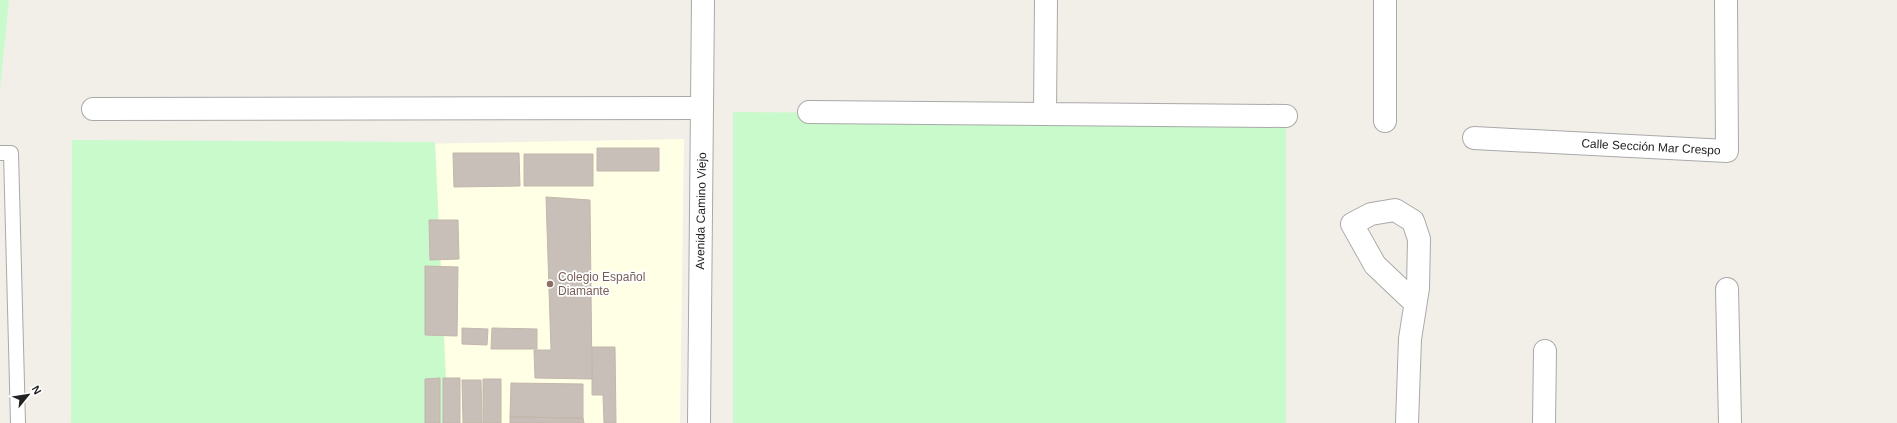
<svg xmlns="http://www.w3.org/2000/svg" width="1897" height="423" font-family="Helvetica,sans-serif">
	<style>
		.education { fill: #ffffe5 }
		.park { fill: #c8facc }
		.building { fill: #c7bfb8; stroke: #c4b6ab }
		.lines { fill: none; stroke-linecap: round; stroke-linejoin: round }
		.service-casing { stroke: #a9a9a9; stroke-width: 16 }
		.minor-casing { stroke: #a9a9a9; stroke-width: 24 }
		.tertiary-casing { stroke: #a9a9a9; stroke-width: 24 }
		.service { stroke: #fff; stroke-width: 14 }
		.minor { stroke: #fff; stroke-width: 22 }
		.tertiary { stroke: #fff; stroke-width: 22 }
		.education-dot { fill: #8d6e63; stroke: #fff; stroke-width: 1.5 }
		.labels { text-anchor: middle; stroke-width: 3.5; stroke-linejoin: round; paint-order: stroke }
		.street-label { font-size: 12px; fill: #222; stroke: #fff }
		.education-label { font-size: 12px; fill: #785e54; stroke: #fff; text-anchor: start }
	</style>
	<rect width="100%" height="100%" fill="#f2efe9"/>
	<path class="education" d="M684,139L680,423H420L414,144Z"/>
	<path class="park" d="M0,0H9L0,90Z
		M733,112L1286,116V423H733Z
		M72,140L435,142L448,423H71Z"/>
	<path class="building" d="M597,148H659V171H597Z
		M453,153H519L520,186L454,187Z
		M524,154H593V186H524Z
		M546,197L590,200L592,379L535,378L534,350H551Z
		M429,220H458L459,259L430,260Z
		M425,266L458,267L457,336L425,335Z
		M462,328L488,329L487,345L462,344Z
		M492,328L537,329V349H491Z
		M592,347H615L616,423H604L603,395H592Z
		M440,378V423H425V379Z
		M443,378H460V423H443Z
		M483,379H501V423H483Z
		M462,380H481L482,423H463Z
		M511,383L583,384V418L510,417Z
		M510,417L583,418L584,423H510Z"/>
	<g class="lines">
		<defs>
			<path id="service" d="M0,153H11L18,423"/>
			<path id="minor" d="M93,109L702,108
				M809,112L1286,116
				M1045,113L1046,0
				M1385,121V0
				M1474,138L1727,151L1726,0
				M1727,289L1730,423
				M1407,423L1410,339L1418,288L1419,239L1413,221L1395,210L1371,214L1352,224L1375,265L1414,302
				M1544,423L1545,351"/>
			<path id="tertiary" d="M699,423L703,0"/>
		</defs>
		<use href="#service" class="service-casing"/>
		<use href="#minor" class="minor-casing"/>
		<use href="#tertiary" class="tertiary-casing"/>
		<use href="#service" class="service"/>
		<use href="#minor" class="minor"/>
		<use href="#tertiary" class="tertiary"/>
	</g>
	<circle class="education-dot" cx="550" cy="284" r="4"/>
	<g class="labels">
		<g class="street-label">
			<text transform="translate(1651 147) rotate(3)" y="4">Calle Sección Mar Crespo</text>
			<text transform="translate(701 211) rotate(-89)" y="4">Avenida Camino Viejo</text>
		</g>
		<g class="education-label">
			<text x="558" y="281">Colegio Español<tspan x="558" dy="14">Diamante</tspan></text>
		</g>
	</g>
	<g transform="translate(28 395) rotate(60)" stroke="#ffffff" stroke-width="3" paint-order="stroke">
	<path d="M0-3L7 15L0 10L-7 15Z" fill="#222222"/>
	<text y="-6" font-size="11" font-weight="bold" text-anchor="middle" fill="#222222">N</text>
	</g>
</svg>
